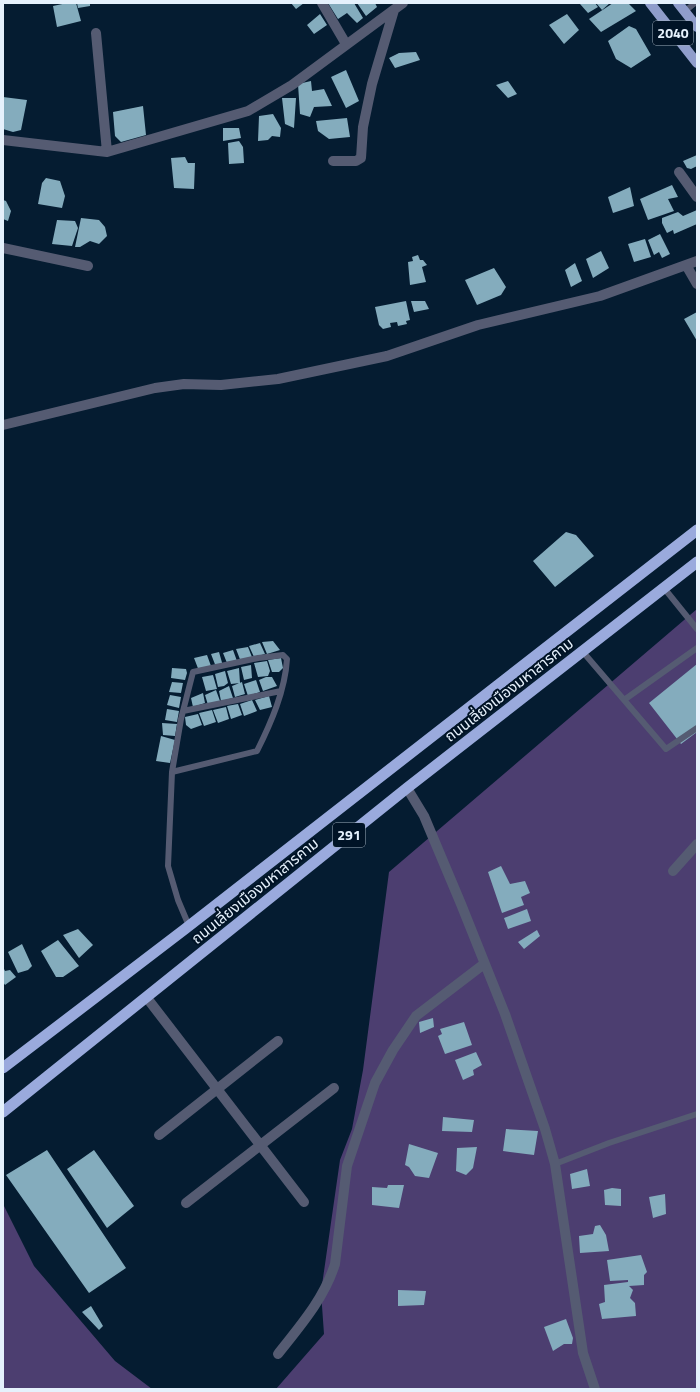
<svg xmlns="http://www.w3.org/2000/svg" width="700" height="1392" font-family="'Titillium Web','Noto Sans Thai',sans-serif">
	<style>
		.forest { fill: #4c3e70 }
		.building { fill: #84acbd }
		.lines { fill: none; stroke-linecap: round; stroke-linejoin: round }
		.service { stroke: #555b72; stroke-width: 6 }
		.minor { stroke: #555b72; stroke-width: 10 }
		.primary { stroke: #8f9dcb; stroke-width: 10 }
		.trunk { stroke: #9aaadd; stroke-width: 11 }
		.labels { text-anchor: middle; stroke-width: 4; stroke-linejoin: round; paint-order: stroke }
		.shield { fill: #001326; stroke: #a0aebc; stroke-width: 1 }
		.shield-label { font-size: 14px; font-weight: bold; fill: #e5f1fc }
		.street-label { font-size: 15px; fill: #e5f1fc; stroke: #001326 }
	</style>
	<rect width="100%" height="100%" fill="#051c31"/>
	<path class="forest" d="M697,609V1389H276L324,1334L321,1292L340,1160L352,1129L363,1070L389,872Z
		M3,1204L34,1266L115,1361L152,1389H3Z"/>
	<path class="building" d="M67,3H76L81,21L57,27L53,6Z
		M77,3H90V6L78,8Z
		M291,3H304L296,9Z
		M328,3H354L363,18L357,23L347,13L338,19Z
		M357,3H375L377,7L366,16Z
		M582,3H595L598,7L588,13L580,4Z
		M596,3H610L602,10Z
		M613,3H631L629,4L636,11L601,32L589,19Z
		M320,14L327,25L314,34L307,25Z
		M567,14L579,30L564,44L549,25Z
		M629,26L636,29L651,55L631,68L616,59L608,41Z
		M416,52L420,60L395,68L389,58L399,53Z
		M346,70L359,101L346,108L331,77Z
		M311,81L312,91L324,89L332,106L314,107L310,117L300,114L298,84Z
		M508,81L517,94L508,98L496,85Z
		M3,97L27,100L21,130L13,132L3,129Z
		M282,98H296L294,128L285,124Z
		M143,106L146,135L121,142L115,136L113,112Z
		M273,114L281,128L280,137L272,136L268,140L258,141L259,116Z
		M347,118L350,137L329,139L318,131L316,121Z
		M223,128H239L241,138L223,141Z
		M239,141L243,147L244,163L229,164L228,143Z
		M697,155V166L691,169L687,168L683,161Z
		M185,157L188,163H195L194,189L174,188L171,158Z
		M46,178L60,181L65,196L62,208L38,204L42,183Z
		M672,185L678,197L668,199L674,211L648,220L640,199Z
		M630,187L634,206L613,213L608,197Z
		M3,200L6,201L11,211L8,221L3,219Z
		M697,210V224L674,234L673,230L667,233L662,223V218L678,212L683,216Z
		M81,218L99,220L105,227L107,236L99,244L90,241L80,247H75Z
		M57,220L75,221L78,228L72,246L52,244Z
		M660,234L670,254L662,258L659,252L654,255L648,240Z
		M645,239L651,257L634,262L628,244Z
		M601,251L609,268L593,278L586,259Z
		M418,255L420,260H423L427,265L422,267L426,282L410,285L408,262L413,261L412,257Z
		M575,263L582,281L571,287L565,270Z
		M494,268L506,287L501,295L477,305L465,280Z
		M406,301L410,320L406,321L407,324L398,326L397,322L390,323L391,327L383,329L379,325L375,307Z
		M411,301H425L429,309L414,312Z
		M697,312V341L684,319Z
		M566,532L576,535L594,556L555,587L533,561Z
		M273,641L280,650L267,654L262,642Z
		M260,643L265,654L254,657L249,646Z
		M248,647L252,657L241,662L236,649Z
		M233,650L237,661L227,663L223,653Z
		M219,652L223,666L216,667L211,654Z
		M207,655L211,666L199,671L194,658Z
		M281,658L283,668L279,672H272L268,660Z
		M267,661L270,671L268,676L258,677L254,663Z
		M697,664V732L681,744L649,703Z
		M251,665L252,678L244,680L241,667Z
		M172,668L186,669L187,673L185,680L171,678Z
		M239,668L240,683L231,684L227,671Z
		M225,671L228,683L224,686L218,687L215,674Z
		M213,675L217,689L206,691L202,677Z
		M266,677H272L277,686L263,691L259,680Z
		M256,680L260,692L248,696L244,684Z
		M172,682L183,683L181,693L169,692Z
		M242,682L245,694L235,697L232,686Z
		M229,686L233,698L221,701L219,691Z
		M216,690L220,701L208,705L205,695Z
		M203,693L205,703L193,707L191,698Z
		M170,695L181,697L179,708L167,705Z
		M269,696L272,707L260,710L255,700Z
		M252,700L257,711L244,716L240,704Z
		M238,704L242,715L231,719L227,706Z
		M226,707L229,719L218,723L213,710Z
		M167,709L179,711L177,722L165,720Z
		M212,710L216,722L204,726L199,713Z
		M198,714L202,725L191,729L186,725L185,717Z
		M162,723L177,724L175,736L163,735Z
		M161,736L175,740L170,763L156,761Z
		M501,866L510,884L525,881L530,893L521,897L524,905L502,913L488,872Z
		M527,909L531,921L508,929L504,918Z
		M78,929L93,945L79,958L63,935Z
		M537,930L540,936L524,949L518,942Z
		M58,940L79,966L63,977H56L41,951Z
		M22,944L32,966L28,970L18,973L8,952Z
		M3,967L5,971L10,970L16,977L5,985L3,982Z
		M433,1018L434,1027L420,1033L419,1022Z
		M464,1022L472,1045L445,1054L438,1036L442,1034L440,1029Z
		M476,1052L482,1065L473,1070L474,1075L463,1080L455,1060Z
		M443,1117L474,1120L472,1132L442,1131Z
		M506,1129L538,1131L534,1155L503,1151Z
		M409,1144L438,1153L429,1178L415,1176L409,1167L405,1165Z
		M477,1147L473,1168L466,1175L456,1171L457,1148Z
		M47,1150L126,1268L89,1293L6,1175Z
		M94,1150L134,1206L107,1228L67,1169Z
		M587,1169L590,1186L572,1189L570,1174Z
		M388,1185H404L399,1208L372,1205V1187L387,1188Z
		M612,1188L621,1189V1206L605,1205L604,1190Z
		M665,1194L666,1214L653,1218L649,1197Z
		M600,1225L606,1235L609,1251L580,1253L579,1236L593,1234L595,1226Z
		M641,1255L647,1272L644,1275V1285L629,1286L633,1290L630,1298L635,1303L636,1316L602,1319L599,1304L605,1302L604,1285L628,1282V1280L610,1281L607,1260Z
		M398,1290L426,1291L424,1305L398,1306Z
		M91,1306L103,1326L99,1330L82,1312Z
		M566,1319L573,1338L572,1344H564L553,1351L544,1327Z"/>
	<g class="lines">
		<path class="service" d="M685,11L695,3
			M664,588L697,629
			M583,652L666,749L697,728
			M624,700L697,648
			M183,711L281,691
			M172,772L257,751C271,723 285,691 287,659L283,655L258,658L193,672L181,719L172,772L168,866L178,900L189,926
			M555,1164L609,1143L697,1114"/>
		<path class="minor" d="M322,3L346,44
			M96,33L107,152
			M3,140L107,152L248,111L292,85L403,3
			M333,161H356L361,158L363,127L372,84L394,10
			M679,172L697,197
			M3,248L88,266
			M686,265L697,284
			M3,425L155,388L184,384L221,385L278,379L387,356L478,325L600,296L697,261
			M407,788L424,816L461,904L505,1014L545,1129L555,1164L583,1353L595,1389
			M673,871L697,844
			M147,998L304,1202
			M159,1135L278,1041
			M186,1203L334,1088
			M278,1354C300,1326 324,1299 335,1264L347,1166L375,1083L393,1050L416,1016L484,964"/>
		<path class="primary" d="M650,3L697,63
			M678,3L697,27"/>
		<path class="trunk" d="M3,1068L185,929L697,530
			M3,1112L407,788L697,562"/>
	</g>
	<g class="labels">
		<g class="shield">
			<rect x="653" y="21" width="40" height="24" rx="3"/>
			<rect x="333" y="823" width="32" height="24" rx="3"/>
		</g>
		<g class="shield-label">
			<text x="673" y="38">2040</text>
			<text x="349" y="840">291</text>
		</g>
		<g class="street-label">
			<text transform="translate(509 690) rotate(-38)" y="5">ถนนเลี่ยงเมืองมหาสารคาม</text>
			<text transform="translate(255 891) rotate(-39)" y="5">ถนนเลี่ยงเมืองมหาสารคาม</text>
		</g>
	</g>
	<rect width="700" height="1392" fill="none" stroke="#e5f1fc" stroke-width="8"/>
</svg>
